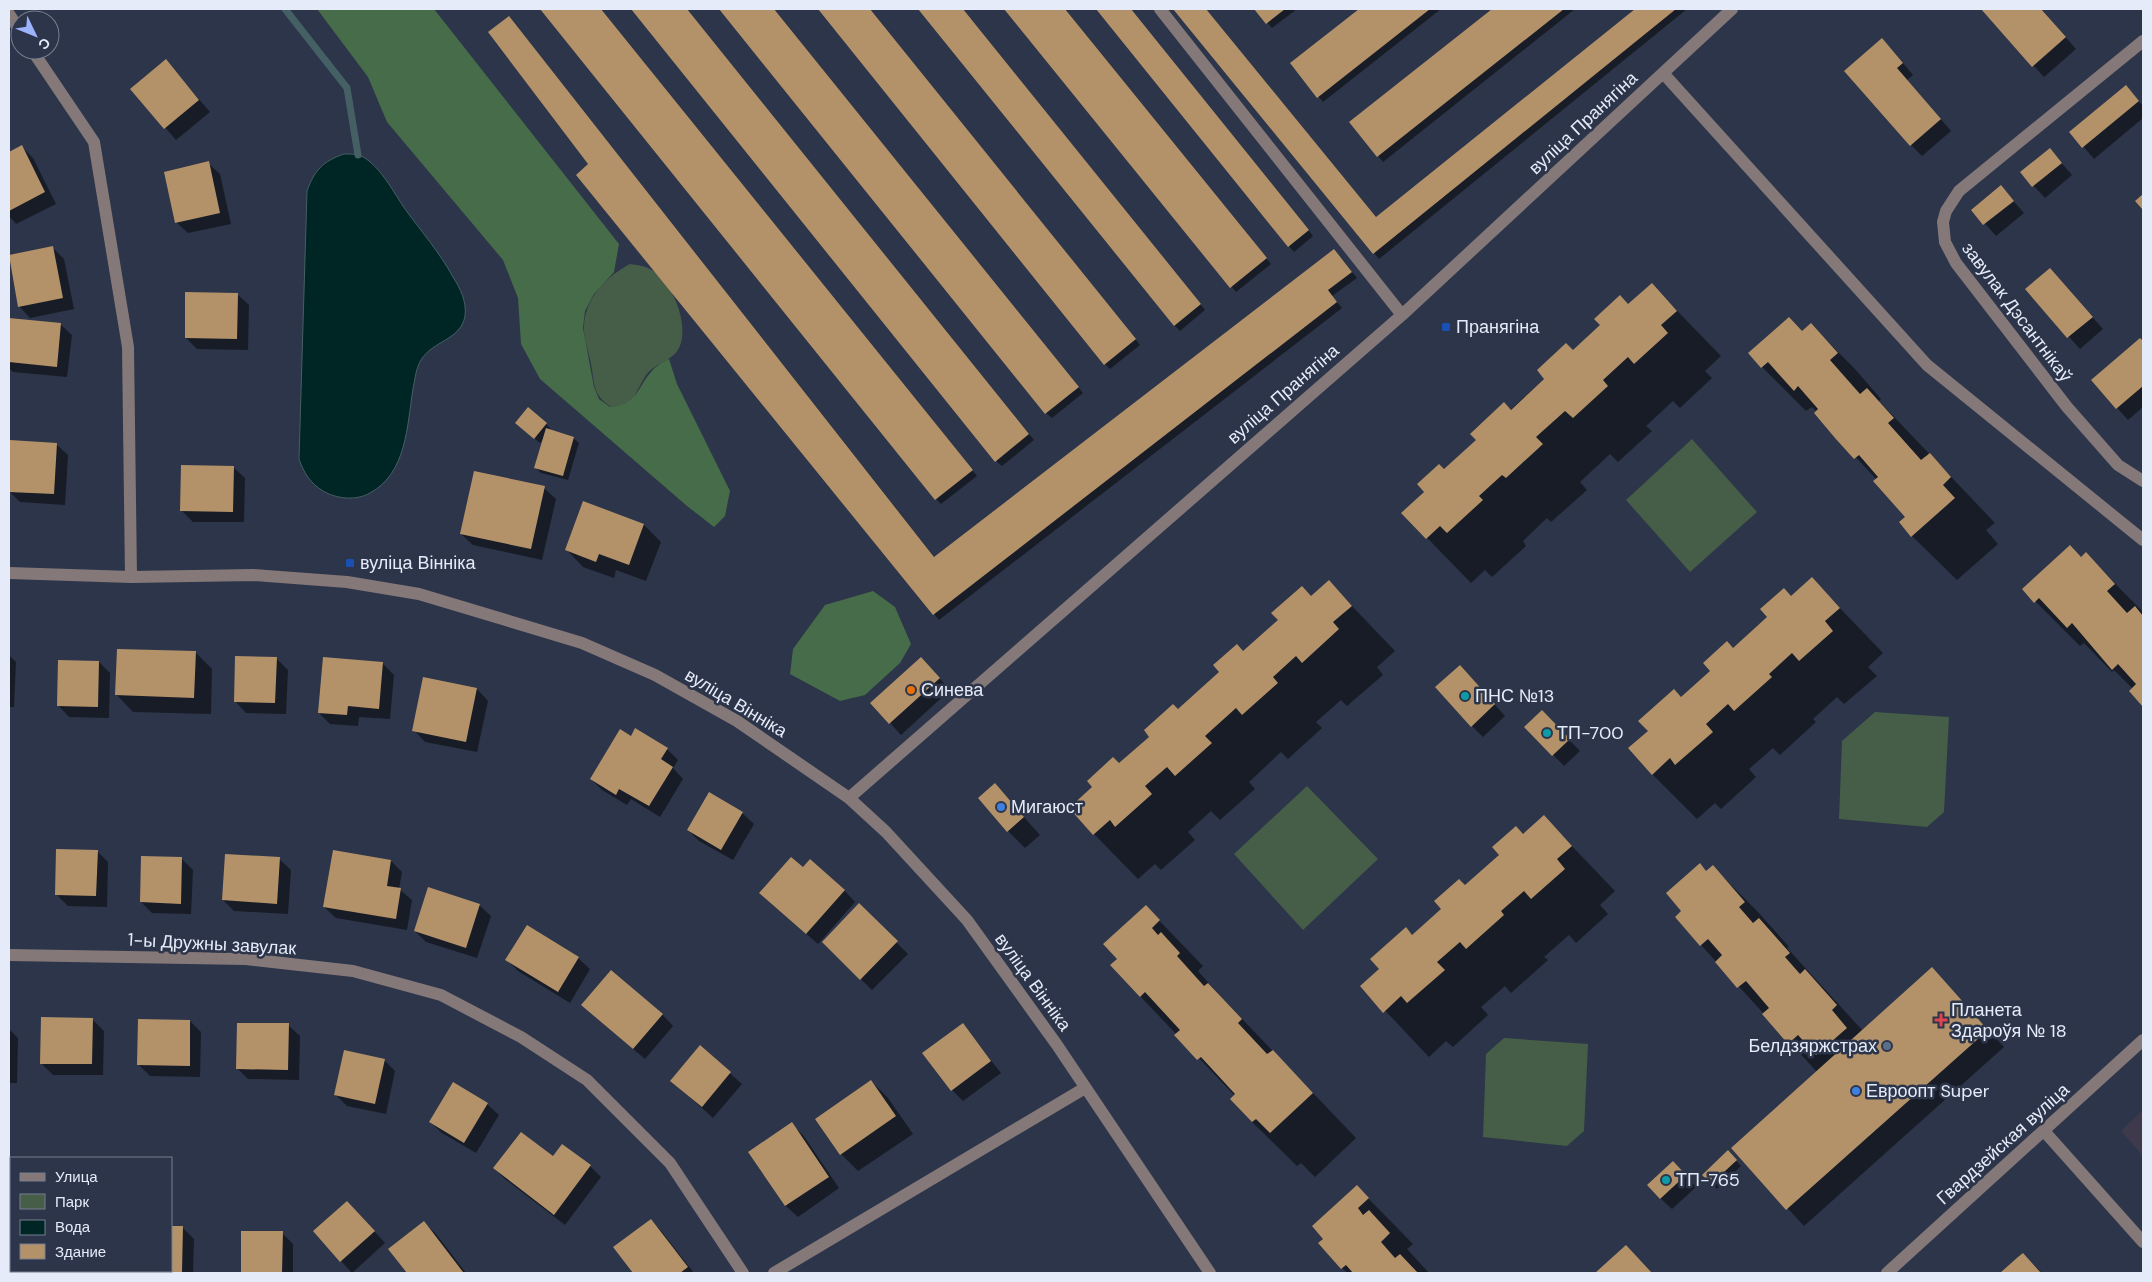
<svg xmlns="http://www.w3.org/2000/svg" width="2152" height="1282" font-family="'DM Sans',sans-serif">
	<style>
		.education { fill: #3f3a4b }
		.green { fill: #465d48 }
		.forest { fill: #466c4a }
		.water { fill: #002525; stroke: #456064 }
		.shadow { fill: #0007 }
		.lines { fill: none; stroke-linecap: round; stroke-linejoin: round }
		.stream { stroke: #456064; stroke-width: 7 }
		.building { fill: #b49269 }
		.minor { stroke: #857878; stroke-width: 12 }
		.transit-dot { fill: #1a4fb4; stroke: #2c3549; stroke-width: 2 }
		.food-dot { fill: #e8710a; stroke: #2c3549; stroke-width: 2 }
		.culture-dot { fill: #0f9aa8; stroke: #2c3549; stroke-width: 2 }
		.shop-dot { fill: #3f7fe0; stroke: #2c3549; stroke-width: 2 }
		.health-dot { fill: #e0444e; stroke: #2c3549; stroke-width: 2 }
		.service-dot { fill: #5c6f8a; stroke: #2c3549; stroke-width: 2 }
		.labels { text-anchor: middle; stroke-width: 5; stroke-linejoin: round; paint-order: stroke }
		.street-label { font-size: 18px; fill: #e5ebf8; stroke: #2c3549 }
		.poi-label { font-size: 18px; fill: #e5ebf8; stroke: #2c3549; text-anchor: start }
	</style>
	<rect width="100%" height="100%" fill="#2c3549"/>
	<path class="education" d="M2143,1110V1156L2121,1131Z"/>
	<path class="green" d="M630,264C638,265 645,266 652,270C673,283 690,325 679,348C672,362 653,363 645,377C634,395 635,404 611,407C592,394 595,385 591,364C589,352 583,338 584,326C585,298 607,276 630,264Z
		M1692,439L1757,512L1690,572L1626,500Z
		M1875,712L1949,717L1944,812L1927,827L1839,819L1842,741Z
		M1307,786L1378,859L1303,930L1234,854Z
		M1504,1038L1588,1044L1584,1131L1567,1146L1483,1137L1486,1054Z"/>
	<path class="forest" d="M317,9H434L619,244L614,272L594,294L585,311L583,328L594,387L599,399L610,407C646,404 636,373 669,359L677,384L730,491L725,516L714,527L687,506L540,379L521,344L518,298L503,260L387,122L368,77Z
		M873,591L895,607L911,644L900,663L865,695L840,701L790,674L793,649L825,605Z"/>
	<path class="water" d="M344,154C353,154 361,154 369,161C384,173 394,193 405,209C421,231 440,253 453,277C460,288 467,302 465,316C461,340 432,341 421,360C416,368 415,379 413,389C407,425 407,473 370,493C356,501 337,499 323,491C310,483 304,473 299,459L307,191C314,171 323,161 344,154Z"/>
	<path class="shadow" d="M541,9H601L977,476L941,504L936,499Z
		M632,9H686L1034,440L1002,466L996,461Z
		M721,9H774L1083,393L1052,418L1046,413Z
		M819,9H870L1140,345L1110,369L1105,364Z
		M919,9H963L1205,310L1180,331L1174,325Z
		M1006,9H1065L1271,264L1236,292Z
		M1098,9H1130L1313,236L1294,252L1289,246Z
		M1174,9H1205L1376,219L1637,9H1687L1379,259Z
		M1256,9H1297L1272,28Z
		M1361,9H1441L1323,102L1292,63Z
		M1494,9H1575L1383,162L1351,123Z
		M1982,9H2041L2076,49L2044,77Z
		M509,17L935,558L1339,256L1357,278L1332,296L1342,308L939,620L578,175L590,164Z
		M1893,51L1913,75L1907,80L1951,131L1922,156L1911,145Z
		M166,61L210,112L176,140L132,89Z
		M2126,87L2143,106V118L2094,159L2071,132Z
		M22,147L33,158L56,204L16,224L9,216V153Z
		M2050,150L2072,175L2045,198L2021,172Z
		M208,163L220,174L231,224L188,233L176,222Z
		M2001,187L2024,213L1996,236L1973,210Z
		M53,248L64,259L74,309L30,318L19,306Z
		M2050,269L2103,329L2080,349L2027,290Z
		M1652,285L1721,356L1705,371L1712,378L1680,408L1673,401L1646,426L1652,431L1618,462L1610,454L1580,482L1587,490L1551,522L1547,518L1523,541L1526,546L1492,577L1485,570L1471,583L1403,513L1444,471L1573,352Z
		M237,294L249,305L248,350L197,349L186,338Z
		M9,319L60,324L72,335L67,377L13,372L9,368Z
		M1811,325L1855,369L1881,399L1879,401L1995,523L1986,530L1998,544L1957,580L1912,536L1907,517L1877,480L1815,413L1817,412L1812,407L1806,411L1762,367Z
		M2140,339L2143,343V407L2128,420L2092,380Z
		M546,424L551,429L550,431L573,438L579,443L568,480L541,473L536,468L544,438L540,443L522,428Z
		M11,441L56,444L68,455L65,505L20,502L9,491Z
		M233,467L245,478L244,522H193L182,511Z
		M544,488L556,499L542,560L473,545L461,534Z
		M584,502L644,525L661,542L646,581L616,570L614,578L583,567L566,549Z
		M2086,554L2143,612V705L2131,691L2133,689L2114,670L2112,672L2084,643L2080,646L2023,589Z
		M1812,579L1883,653L1868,667L1877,676L1844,704L1837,697L1813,719L1816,722L1780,755L1773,748L1749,769L1756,777L1721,809L1715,803L1697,819L1652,774L1650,731L1681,698Z
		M1329,582L1395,651L1377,667L1383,675L1347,706L1341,700L1316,722L1322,728L1288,759L1281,752L1249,782L1255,789L1220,820L1211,811L1188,832L1195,840L1161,870L1155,864L1138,879L1094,834V787L1243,652Z
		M195,652L212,669L211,714L133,712L116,694Z
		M9,655L16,662L14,707H9Z
		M276,658L288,670L286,714L246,713L235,701Z
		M99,662L110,673L109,718L69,717L58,705Z
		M382,663L394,675L390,719L359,717L358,726L330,724L319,713Z
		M932,670L950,690L901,735L872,703Z
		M1471,678L1505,716L1483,737L1472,726Z
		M424,679L477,689L488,701L477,752L425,742L414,730Z
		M1542,711L1580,751L1564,766L1526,727Z
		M631,738L667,749L678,760L673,768L683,779L660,817L631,799L627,805L602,790L591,779Z
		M995,785L1040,835L1025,848L1008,831Z
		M709,794L742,813L754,824L733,860L699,841L688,830Z
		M1544,817L1615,891L1600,905L1608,914L1576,943L1569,935L1544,957L1548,960L1511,993L1505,986L1481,1007L1488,1015L1453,1047L1446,1041L1429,1057L1362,986L1465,887Z
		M97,851L108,862L107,907L68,906L56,894Z
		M182,859L193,870L191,914L152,913L141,902Z
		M279,859L291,870L288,914L234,911L223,900Z
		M9,861L10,862L9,907Z
		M391,861L402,872L399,889L412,900L407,930L336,918L324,907Z
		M1713,867L1758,912L1789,947L1787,948L1863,1031L1932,969L2004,1047L1804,1226L1732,1148L1817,1072L1701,945L1683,911L1707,872Z
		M844,890L855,902L818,944L772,904Z
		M479,905L491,916L477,958L426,942L415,931Z
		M859,905L908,954L872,990L823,942Z
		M1146,907L1203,966L1198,971L1223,999L1356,1138L1315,1177L1301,1163L1297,1166L1252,1122L1235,1096L1140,996L1119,959Z
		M527,927L578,958L590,969L570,1003L518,971L507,960Z
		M662,1014L673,1026L645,1059L594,1016Z
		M93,1020L104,1031L103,1075H53L41,1063Z
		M190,1021L201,1032L200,1077L150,1076L138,1064Z
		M288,1025L300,1036L299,1080L248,1079L237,1068Z
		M963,1025L1001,1073L963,1101L952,1090Z
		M9,1029L18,1038L17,1083H9Z
		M700,1047L742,1084L713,1118L672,1081Z
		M384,1060L395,1071L386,1114L347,1106L336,1095Z
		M871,1081L888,1098L913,1134L858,1171L841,1154L817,1119Z
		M453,1084L487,1104L499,1115L476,1153L442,1133L430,1122Z
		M791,1124L803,1135L839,1188L798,1217L786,1206L750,1152Z
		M1728,1152L1741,1166L1717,1189L1704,1175Z
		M553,1158L590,1166L601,1177L565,1225L505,1179L494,1168Z
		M1684,1174L1696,1187L1672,1209L1660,1198Z
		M1357,1187L1413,1244L1407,1249L1429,1273H1348L1342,1268L1325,1239Z
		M9,1208L11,1209V1256H9Z
		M358,1213L385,1243L352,1273L314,1231Z
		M651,1220L662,1232L694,1273H635L615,1247Z
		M424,1223L436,1234L466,1273H408L390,1249Z
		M182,1227L194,1239L193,1273H133L131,1271H171Z
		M242,1232L282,1233L293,1244V1273H242Z
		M1626,1246L1652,1273H1597Z
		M2023,1254L2042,1273H2002Z
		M48,1271H100V1272Z"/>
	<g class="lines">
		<path class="stream" d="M285,9L347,88L358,155"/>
	</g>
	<path class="building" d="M540,9H601L973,470L935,500Z
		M631,9H687L1029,434L995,462Z
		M719,9H774L1079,387L1045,414Z
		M818,9H870L1136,339L1104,365Z
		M918,9H963L1201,304L1174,326Z
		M1004,9H1065L1267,258L1230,288Z
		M1096,9H1131L1309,230L1288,247Z
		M1173,9H1206L1376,217L1635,9H1676L1373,254Z
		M1254,9H1285L1266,24Z
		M1359,9H1430L1317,98L1290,63Z
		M1492,9H1564L1377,157L1349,122Z
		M1981,9H2041L2066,37L2032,67Z
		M509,16L934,557L1334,249L1352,272L1328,290L1337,302L933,615L576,175L588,164L488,32Z
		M1882,38L1903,63L1897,68L1941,119L1910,146L1844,71Z
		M166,59L199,100L164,129L130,89Z
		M2126,85L2139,101L2082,148L2069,132Z
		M22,145L45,192L9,211V152Z
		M2050,148L2062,163L2032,187L2020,172Z
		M209,161L220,213L175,223L164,172Z
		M2001,185L2014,201L1983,225L1971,210Z
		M2143,194V210L2135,201Z
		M53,246L63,298L18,307L9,255Z
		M2050,268L2093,317L2067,338L2025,289Z
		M1652,283L1677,311L1661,325L1668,333L1634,364L1628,357L1603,380L1608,386L1573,418L1565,411L1536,437L1543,444L1506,478L1502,475L1479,496L1483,500L1447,533L1440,526L1426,539L1401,513L1424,492L1417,484L1439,464L1444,469L1476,440L1470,434L1504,402L1511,410L1544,379L1537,370L1566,343L1573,350L1600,325L1594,319L1620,295L1628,304Z
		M185,292L238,293L237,339L185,338Z
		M1789,317L1802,331L1811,323L1838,353L1830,360L1860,394L1867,388L1894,418L1888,423L1921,460L1930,453L1951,477L1943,485L1955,498L1911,537L1899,522L1905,517L1873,481L1878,477L1859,455L1854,459L1835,438L1814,413L1818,409L1798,386L1794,391L1768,362L1761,368L1748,353Z
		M9,318L61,323L57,367L9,362Z
		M2140,338L2143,341V386L2116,409L2091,380Z
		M528,407L547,423L534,439L515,423Z
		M546,428L574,437L563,476L534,468Z
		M10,440L57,443L54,494L9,492Z
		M181,465L234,466L233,512L180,511Z
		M474,471L545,486L531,549L460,534Z
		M583,501L644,524L629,565L599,554L596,562L565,550Z
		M2070,545L2081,557L2086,552L2115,584L2107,591L2127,613L2135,606L2143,616V707L2129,691L2136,684L2118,664L2112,670L2072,623L2067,628L2039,598L2034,603L2022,589Z
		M1812,577L1840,608L1825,621L1833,631L1799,661L1792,653L1769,674L1772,677L1734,711L1728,704L1706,724L1713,732L1675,765L1670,758L1652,775L1628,748L1648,731L1638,721L1674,689L1681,697L1710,671L1703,663L1727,641L1733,648L1767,617L1760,609L1784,588L1791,596Z
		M1329,580L1352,606L1333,622L1339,629L1302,663L1296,656L1273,677L1278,683L1242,715L1236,708L1205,736L1212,743L1175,776L1167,767L1145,786L1152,794L1115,827L1110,820L1093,835L1069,808L1092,787L1087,781L1113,757L1119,763L1149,737L1144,730L1173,704L1178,709L1219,672L1213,665L1237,644L1243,651L1278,620L1271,613L1302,586L1311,596Z
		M117,649L196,651L194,698L115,695Z
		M235,656L277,657L275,703L234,702Z
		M323,657L383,662L379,709L348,706L347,715L318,713Z
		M921,657L940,678L889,724L870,703Z
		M58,660L99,661L98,707L57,706Z
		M1460,665L1495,704L1471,727L1435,687Z
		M423,677L477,688L466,742L412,731Z
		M1542,710L1570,739L1552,756L1524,727Z
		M635,728L668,748L661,759L673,767L649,806L619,789L616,795L590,779L620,729L631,736Z
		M995,783L1024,817L1007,832L978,798Z
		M709,792L743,812L721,850L687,830Z
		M1544,815L1572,846L1557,859L1565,869L1531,899L1524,891L1501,911L1504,915L1466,949L1460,942L1437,962L1445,970L1407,1003L1401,996L1383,1013L1360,986L1379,969L1370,959L1406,927L1412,935L1441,909L1434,901L1459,879L1465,885L1499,855L1492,847L1516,826L1523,834Z
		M56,849L98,850L96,896L55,895Z
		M333,850L391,860L387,886L401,888L396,919L323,907Z
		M225,854L280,857L277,904L222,900Z
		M141,856L182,857L181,904L140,902Z
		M791,857L803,867L810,859L845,890L806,934L759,893Z
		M1700,863L1706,871L1713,865L1745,902L1739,907L1753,923L1759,918L1790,953L1785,957L1800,974L1805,969L1837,1005L1832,1010L1847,1028L1816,1055L1798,1035L1788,1044L1762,1014L1769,1008L1746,981L1737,988L1715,962L1722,955L1708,939L1700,946L1675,917L1681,911L1666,893Z
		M428,887L480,904L466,948L414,931Z
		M859,903L898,941L860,980L822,942Z
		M1146,905L1160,920L1152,928L1158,935L1161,932L1180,953L1177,956L1204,986L1208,983L1242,1019L1238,1023L1267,1054L1273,1050L1313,1093L1270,1133L1256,1119L1252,1122L1230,1099L1235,1094L1201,1057L1197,1060L1174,1035L1180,1030L1145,992L1140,997L1110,965L1117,959L1103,944Z
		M527,925L579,957L558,992L505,960Z
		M1932,967L1988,1030L1786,1210L1731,1148Z
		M611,970L663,1014L633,1049L581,1005Z
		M41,1017L93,1018L92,1064H40Z
		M138,1019L190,1020V1066L137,1065Z
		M237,1023H289L288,1070L236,1069Z
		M963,1023L991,1061L951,1091L922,1053Z
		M700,1045L731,1072L702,1107L670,1081Z
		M344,1050L385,1059L375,1104L334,1095Z
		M871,1080L896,1116L840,1155L815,1119Z
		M453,1082L488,1103L464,1143L429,1122Z
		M792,1122L829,1177L785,1206L748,1152Z
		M521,1132L553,1156L562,1144L591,1165L554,1215L493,1168Z
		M1728,1150L1737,1160L1711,1184L1702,1175Z
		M1673,1161L1686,1175L1660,1199L1647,1185Z
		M1357,1185L1369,1198L1358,1208L1363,1215L1369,1210L1390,1233L1381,1242L1395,1258L1400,1254L1418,1273H1353L1346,1265L1341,1269L1318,1243L1323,1239L1312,1226Z
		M347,1201L375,1231L340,1262L313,1231Z
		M9,1207H11L10,1239L9,1238Z
		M651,1219L688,1267L680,1273H633L613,1247Z
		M424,1221L463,1272L462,1273H407L388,1249Z
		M171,1226H183L182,1272H171Z
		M241,1231H283L282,1273H241Z
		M1626,1245L1652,1273H1595Z
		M2023,1253L2041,1273H2000L2018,1257Z"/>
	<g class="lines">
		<path class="minor" d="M1160,9L1402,315
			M9,14L20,31
			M2143,41L1959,191L1946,211L1943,222L1945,242L1956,263L2067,407L2118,465L2143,481
			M32,50L94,142L128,347L131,577
			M1663,73L1927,365L2143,540
			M9,573L131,577L253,575L347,582L419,594L582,643L655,675L737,721L849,798L886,832L967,920L1057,1045L1210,1273
			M849,798L1402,315L1732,9
			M9,955L246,959L353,971L441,995L521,1037L587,1080L670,1163L743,1273
			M2044,1131L2143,1242
			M774,1273L1085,1088
			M1887,1273L2143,1040"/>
	</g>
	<g class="transit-dot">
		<rect x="1441" y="322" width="10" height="10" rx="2.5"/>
		<rect x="345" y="558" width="10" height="10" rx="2.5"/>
	</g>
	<circle class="food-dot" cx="911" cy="690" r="5"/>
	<g class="culture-dot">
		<circle cx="1465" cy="696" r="5"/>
		<circle cx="1547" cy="733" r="5"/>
		<circle cx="1666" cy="1180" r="5"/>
	</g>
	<g class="shop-dot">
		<circle cx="1001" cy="807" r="5"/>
		<circle cx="1856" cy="1091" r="5"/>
	</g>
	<path class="health-dot" d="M1938.5 1012.5h5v5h5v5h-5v5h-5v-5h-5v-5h5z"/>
	<circle class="service-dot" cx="1887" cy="1046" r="5"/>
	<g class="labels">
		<g class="street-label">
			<text transform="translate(1583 123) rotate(-43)" y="6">вуліца Пранягіна</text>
			<text transform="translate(2017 312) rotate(53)" y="6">завулак Дэсантнікаў</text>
			<text transform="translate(1283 394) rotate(-41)" y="6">вуліца Пранягіна</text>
			<text transform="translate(736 703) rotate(31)" y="6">вуліца Вінніка</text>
			<text transform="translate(212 944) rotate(3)" y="6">1-ы Дружны завулак</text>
			<text transform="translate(1033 982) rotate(54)" y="6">вуліца Вінніка</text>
			<text transform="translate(2003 1144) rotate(-42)" y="6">Гвардзейская вуліца</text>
		</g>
		<g class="poi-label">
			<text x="1456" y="333">Пранягіна</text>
			<text x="360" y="569">вуліца Вінніка</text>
			<text x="921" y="696">Синева</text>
			<text x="1475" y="702">ПНС №13</text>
			<text x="1557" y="739">ТП-700</text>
			<text x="1011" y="813">Мигаюст</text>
			<text x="1951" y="1016">Планета<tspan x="1951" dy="21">Здароўя № 18</tspan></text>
			<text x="1877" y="1052" text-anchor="end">Белдзяржстрах</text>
			<text x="1866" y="1097">Евроопт Super</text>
			<text x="1676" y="1186">ТП-765</text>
		</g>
	</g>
	<rect width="2152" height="1282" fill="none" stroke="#e5ebf8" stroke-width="20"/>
	<rect x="10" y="1157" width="162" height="115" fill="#2c3549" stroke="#767e8f"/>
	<rect x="20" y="1173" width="25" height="8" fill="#857878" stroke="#767e8f"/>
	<text x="55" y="1182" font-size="15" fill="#e5ebf8">Улица</text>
	<rect x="20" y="1194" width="25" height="15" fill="#465d48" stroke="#767e8f"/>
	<text x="55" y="1207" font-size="15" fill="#e5ebf8">Парк</text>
	<rect x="20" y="1220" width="25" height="15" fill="#002525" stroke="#767e8f"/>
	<text x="55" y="1232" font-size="15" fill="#e5ebf8">Вода</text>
	<rect x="20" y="1244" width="25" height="15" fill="#b49269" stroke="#767e8f"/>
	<text x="55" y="1257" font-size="15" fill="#e5ebf8">Здание</text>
	<g transform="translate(35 35) rotate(133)"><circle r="24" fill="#2c3549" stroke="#767e8f"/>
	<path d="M0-4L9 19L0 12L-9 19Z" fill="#9cb4fd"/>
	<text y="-8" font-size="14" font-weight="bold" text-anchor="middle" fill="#e5ebf8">С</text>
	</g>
</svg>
